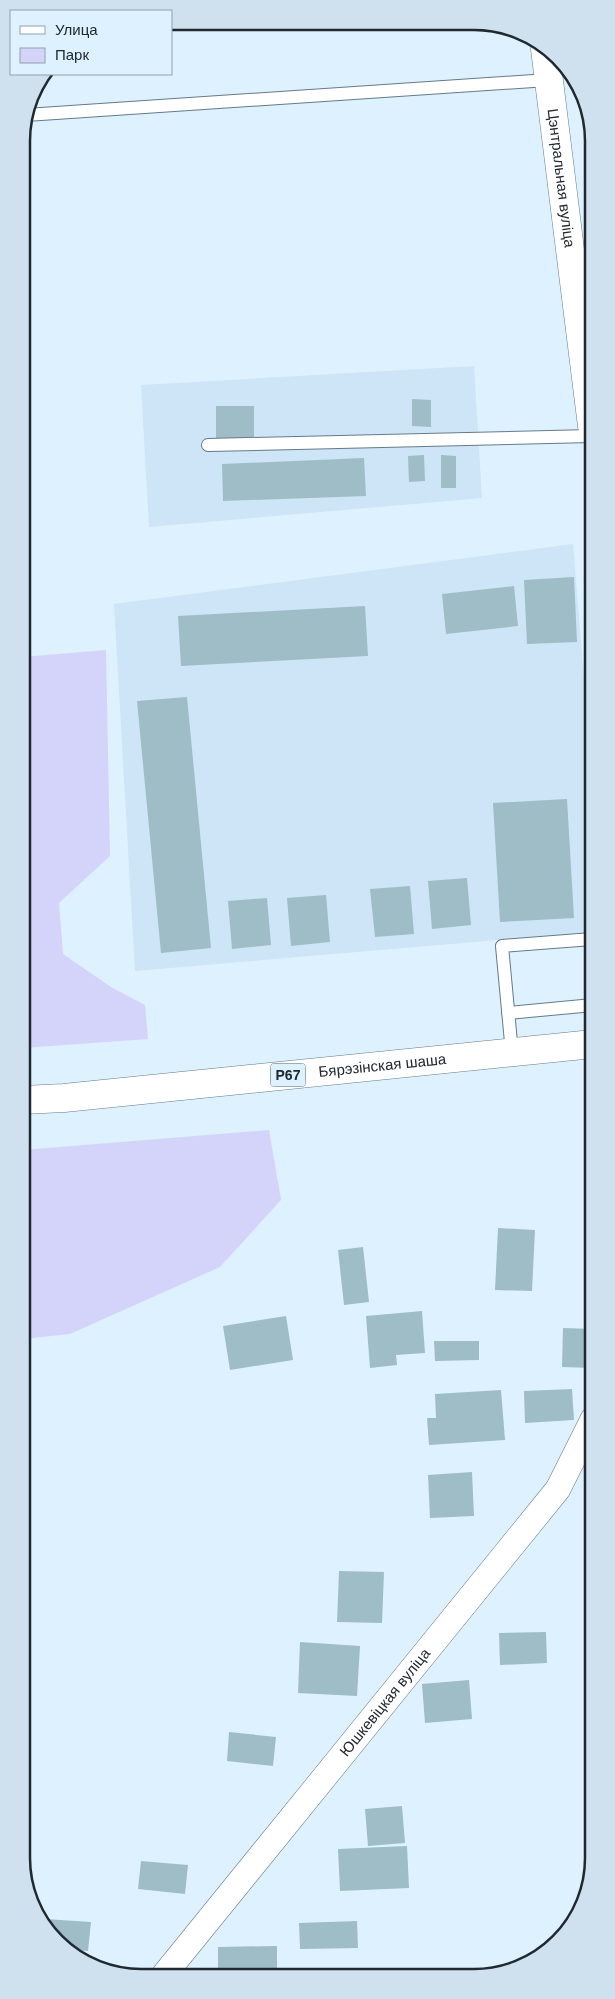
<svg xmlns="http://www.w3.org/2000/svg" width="615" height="1999" font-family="Arial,sans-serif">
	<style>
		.built { fill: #cde5f7 }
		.green { fill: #d4d4fb }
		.building { fill: #9fbdc6 }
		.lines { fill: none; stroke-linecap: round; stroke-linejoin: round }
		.lane-casing { stroke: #657a8a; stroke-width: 14 }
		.street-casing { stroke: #657a8a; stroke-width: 26 }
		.secondary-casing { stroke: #657a8a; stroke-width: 29 }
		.primary-casing { stroke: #657a8a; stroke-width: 29 }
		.lane { stroke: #fff; stroke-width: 12 }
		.street { stroke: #fff; stroke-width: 25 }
		.secondary { stroke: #fff; stroke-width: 28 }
		.primary { stroke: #fff; stroke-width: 28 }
		.labels { text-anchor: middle; stroke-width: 4; stroke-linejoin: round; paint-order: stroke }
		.shield { fill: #def1ff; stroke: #59656e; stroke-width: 1 }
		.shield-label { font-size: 14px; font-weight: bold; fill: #202930 }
		.street-label { font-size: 15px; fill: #202930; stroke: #def1ff }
		.rim { fill: none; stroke: #202930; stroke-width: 2.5 }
	</style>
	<rect width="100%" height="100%" fill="#def1ff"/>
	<path class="built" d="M474,366L482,498L149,527L141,385Z
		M573,544L592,775V932L135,971L114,604Z"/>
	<path class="green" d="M106,650L110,856L59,903L63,954L111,987L145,1005L148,1039L23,1048L22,657Z
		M269,1130L281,1200L220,1267L70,1334L23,1339V1150Z"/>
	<path class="building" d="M412,399L431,400V427L412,426Z
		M216,406H254V440H216Z
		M424,455L425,481L409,482L408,456Z
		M441,455L456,456V488H441Z
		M364,458L366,496L223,501L222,464Z
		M574,577L577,642L527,644L524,580Z
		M514,586L518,626L446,634L442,594Z
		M365,606L368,656L181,666L178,616Z
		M187,697L211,948L161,953L137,701Z
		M567,799L574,918L500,922L493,803Z
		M467,878L471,925L432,929L428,881Z
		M410,886L414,934L375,937L370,889Z
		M326,895L330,942L291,946L287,898Z
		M267,898L271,945L232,949L228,901Z
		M498,1228L535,1230L532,1291L495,1290Z
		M363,1247L369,1302L344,1305L338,1250Z
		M422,1311L425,1353L396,1355L397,1365L370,1368L366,1316Z
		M286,1316L293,1360L230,1370L223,1326Z
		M563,1328L593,1329V1368L562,1367Z
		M434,1341H479V1360L435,1361Z
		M572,1389L574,1420L525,1423L524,1391Z
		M501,1390L505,1440L429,1445L427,1418H436L435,1394Z
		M472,1472L474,1516L430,1518L428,1475Z
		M339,1571L384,1572L382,1623L337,1622Z
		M546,1632L547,1663L500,1665L499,1633Z
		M300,1642L360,1646L357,1696L298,1693Z
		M469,1680L472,1719L425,1723L422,1684Z
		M229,1732L276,1737L273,1766L227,1761Z
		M402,1806L405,1843L368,1846L365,1809Z
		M407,1846L409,1888L340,1891L338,1849Z
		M141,1861L188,1865L185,1894L138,1889Z
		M45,1919L91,1922L88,1951L70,1950L56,1942L45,1922Z
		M357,1921L358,1948L300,1949L299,1923Z
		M277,1946V1975H218V1947Z"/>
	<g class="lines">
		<defs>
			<path id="lane" d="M26,115L548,80
				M208,445L592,436
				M508,1013L593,1005
				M512,1053L502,946L592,939"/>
			<g id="street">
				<path id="s1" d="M164,1975L558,1489L593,1419"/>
			</g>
			<g id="secondary">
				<path id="s2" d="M545,49L592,426"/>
			</g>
			<g id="primary">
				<path id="s3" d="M23,1100L64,1098L593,1044"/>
			</g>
		</defs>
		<use href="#lane" class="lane-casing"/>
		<use href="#street" class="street-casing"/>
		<use href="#secondary" class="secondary-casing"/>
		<use href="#primary" class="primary-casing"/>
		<use href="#lane" class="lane"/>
		<use href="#street" class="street"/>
		<use href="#secondary" class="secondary"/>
		<use href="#primary" class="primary"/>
	</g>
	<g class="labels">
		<rect class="shield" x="270.5" y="1063.5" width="35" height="23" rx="4"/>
		<g class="shield-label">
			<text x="288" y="1080">Р67</text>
		</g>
		<g class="street-label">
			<text dy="5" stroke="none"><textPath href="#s2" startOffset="130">Цэнтральная вуліца</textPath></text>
			<text dy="5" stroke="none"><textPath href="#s3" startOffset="361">Бярэзінская шаша</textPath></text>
			<text dy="5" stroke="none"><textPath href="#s1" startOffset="351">Юшкевіцкая вуліца</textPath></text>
		</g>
	</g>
	<path d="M0 0H615V1999H0ZM141 30H474A111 111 0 0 1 585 141V1858A111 111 0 0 1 474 1969H141A111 111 0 0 1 30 1858V141A111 111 0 0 1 141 30Z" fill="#cfe1ee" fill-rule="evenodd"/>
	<path class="rim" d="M141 30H474A111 111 0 0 1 585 141V1858A111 111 0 0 1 474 1969H141A111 111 0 0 1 30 1858V141A111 111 0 0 1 141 30Z"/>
	<rect x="10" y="10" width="162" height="65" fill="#def1ff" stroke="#92a1ac"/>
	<rect x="20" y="26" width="25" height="8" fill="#ffffff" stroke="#92a1ac"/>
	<text x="55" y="35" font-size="15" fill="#202930">Улица</text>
	<rect x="20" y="48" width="25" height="15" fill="#d4d4fb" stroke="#92a1ac"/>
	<text x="55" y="60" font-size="15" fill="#202930">Парк</text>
</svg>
